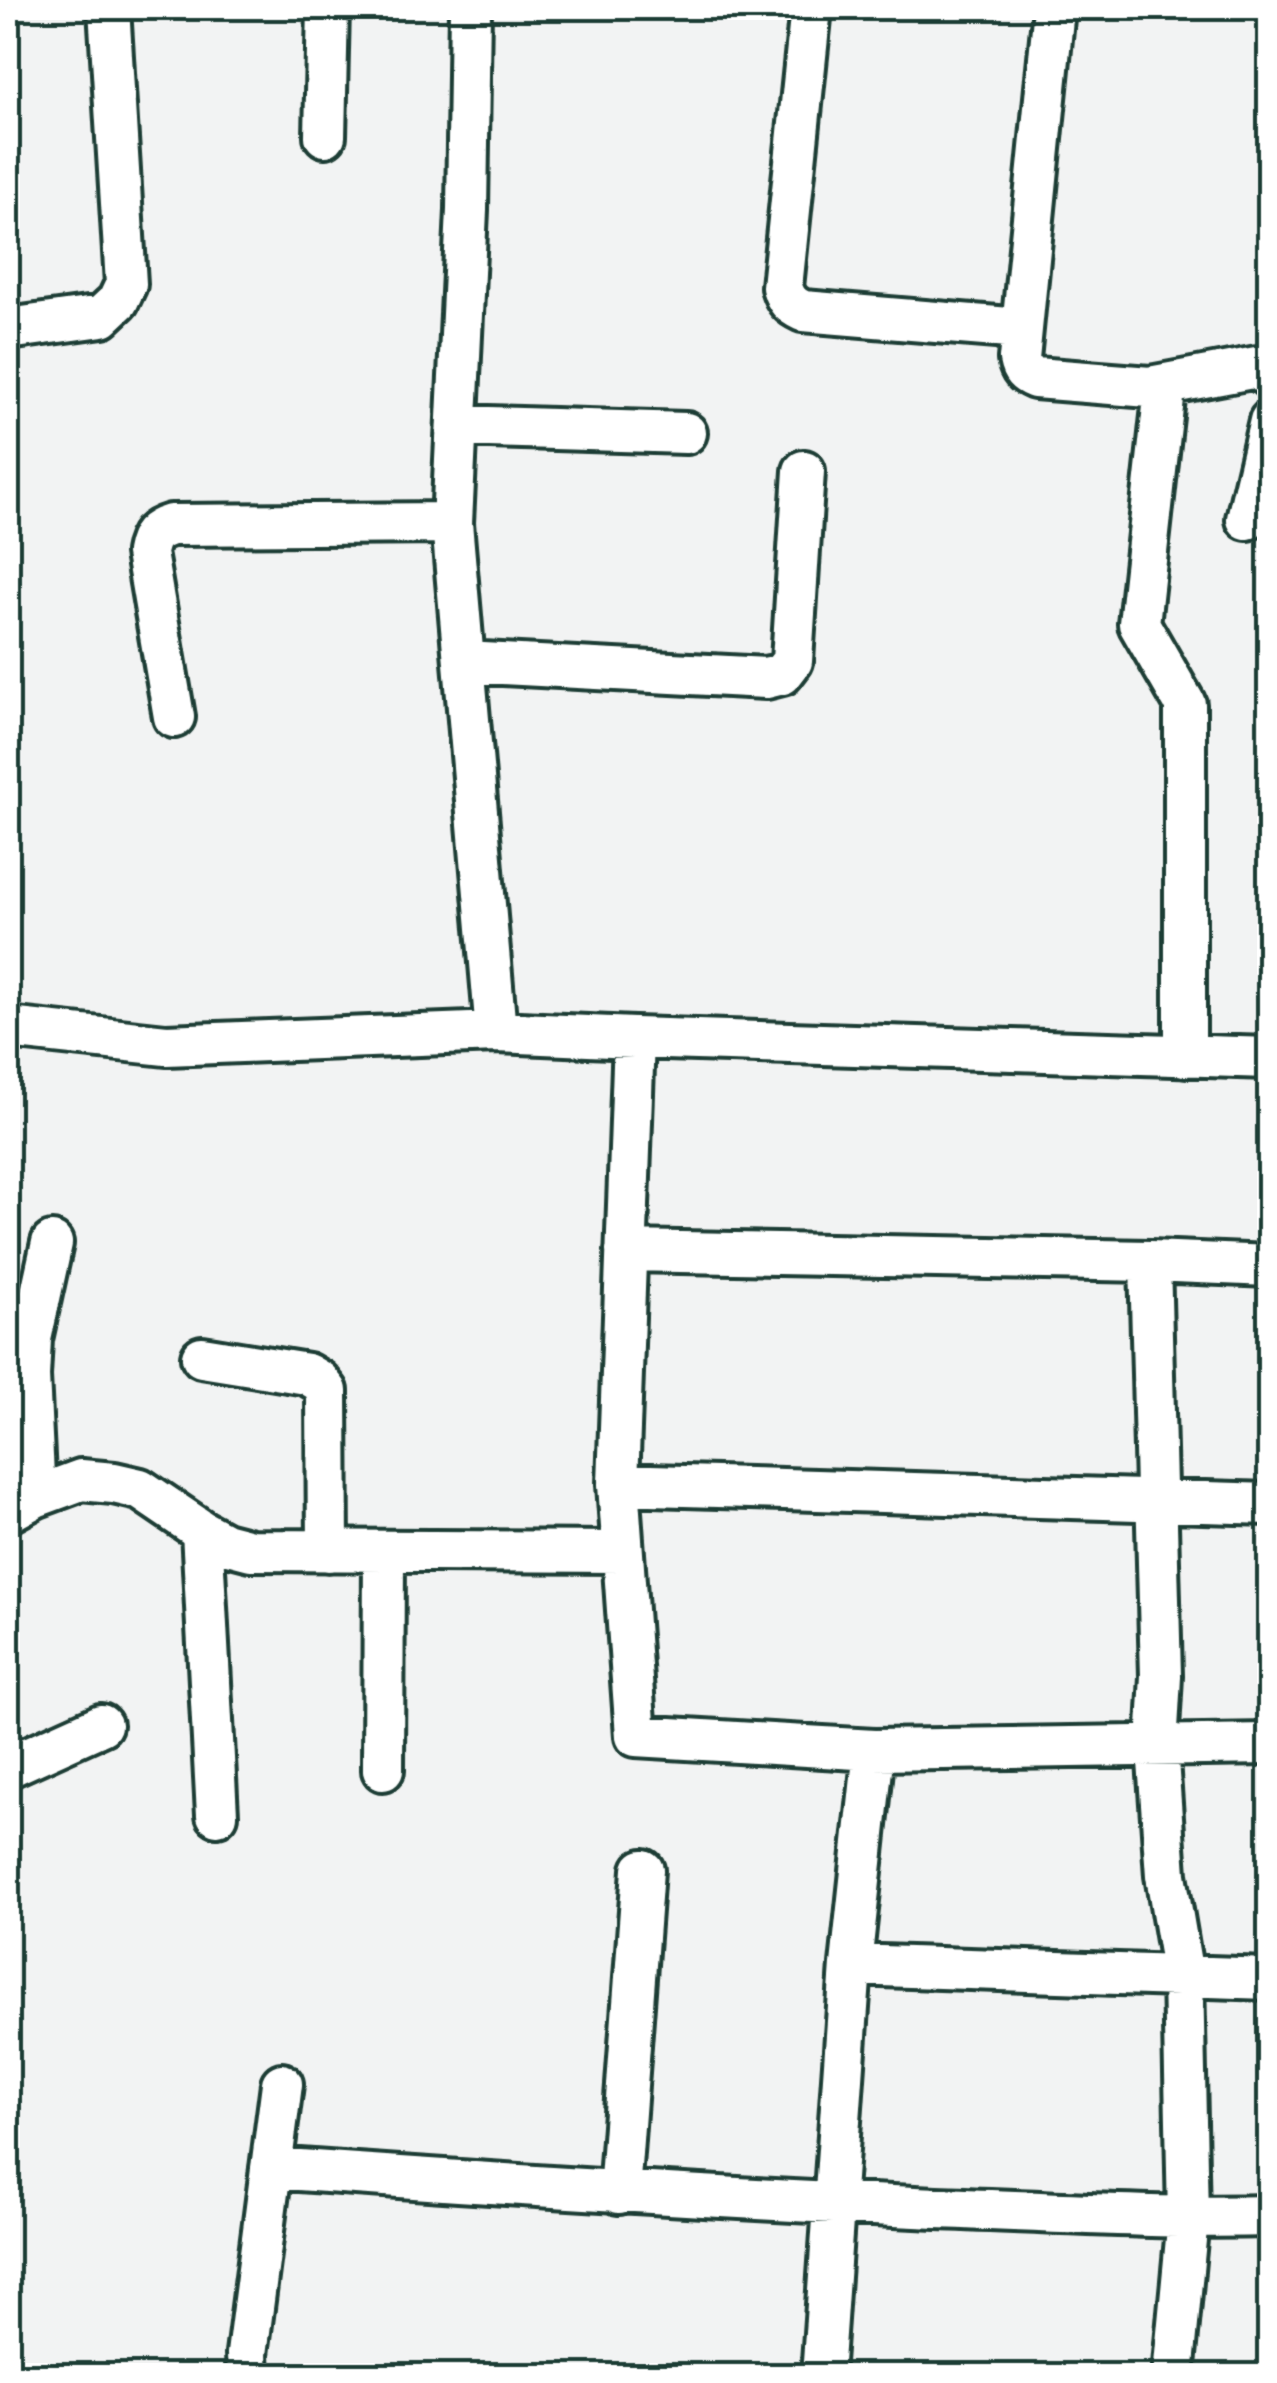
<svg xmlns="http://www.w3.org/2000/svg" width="1277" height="2383" font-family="Sriracha,sans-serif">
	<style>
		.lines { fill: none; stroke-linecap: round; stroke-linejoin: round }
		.minor-casing { stroke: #1f3d34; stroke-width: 48 }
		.minor { stroke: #fff; stroke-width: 40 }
	</style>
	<rect width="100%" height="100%" fill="#f2f3f3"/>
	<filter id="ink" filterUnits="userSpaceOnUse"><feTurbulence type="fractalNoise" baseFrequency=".01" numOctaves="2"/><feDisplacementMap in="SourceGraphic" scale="20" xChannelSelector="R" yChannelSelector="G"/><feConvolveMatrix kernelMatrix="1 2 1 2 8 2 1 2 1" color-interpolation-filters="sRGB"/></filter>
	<g filter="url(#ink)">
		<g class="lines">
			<defs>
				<path id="minor" d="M470,8L467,210L452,523L496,1032
					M811,8L782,287C786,300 790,305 803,311L1021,329
					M1054,8L1019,359C1021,370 1025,374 1035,378L1150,387L1164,398L1139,624L1185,704V1056
					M325,136L328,8
					M8,329L102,316L118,301L126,284L109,8
					M1150,387L1257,367L1270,378
					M457,426L686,433
					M1247,519L1270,421
					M464,662L766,678L782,674L792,661L804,471
					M174,717L146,553C149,536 154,530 171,525L452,523
					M8,1028L166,1045L496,1032L634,1038L1270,1058
					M634,1038L618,1484L636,1736L874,1750L851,1965L822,2376
					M626,1251L1150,1261L1270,1266
					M1150,1261L1161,1676L1157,1746L1166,1875L1183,1976L1188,2218L1173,2376
					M202,1357L307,1374L319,1381L327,1391L328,1551
					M618,1484L1270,1504
					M35,1497L29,1376L31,1339L52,1243
					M8,1512L35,1497L81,1480L114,1483L140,1489L202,1531L224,1543L251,1550L622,1552
					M202,1531L217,1815
					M874,1750L1270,1744
					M8,1767L101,1725
					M383,1770L384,1552
					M851,1965L1270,1979
					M271,2168C493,2184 714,2198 937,2208C1048,2212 1158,2219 1270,2216
					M619,2193L643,1870
					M248,2376L247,2354L282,2084"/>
			</defs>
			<use href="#minor" class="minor-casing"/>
			<use href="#minor" class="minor"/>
		</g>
	</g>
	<rect width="1277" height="2383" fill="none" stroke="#fff" stroke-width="40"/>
	<rect x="20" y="20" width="1237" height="2343" fill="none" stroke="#1f3d34" stroke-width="4" filter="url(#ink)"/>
</svg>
